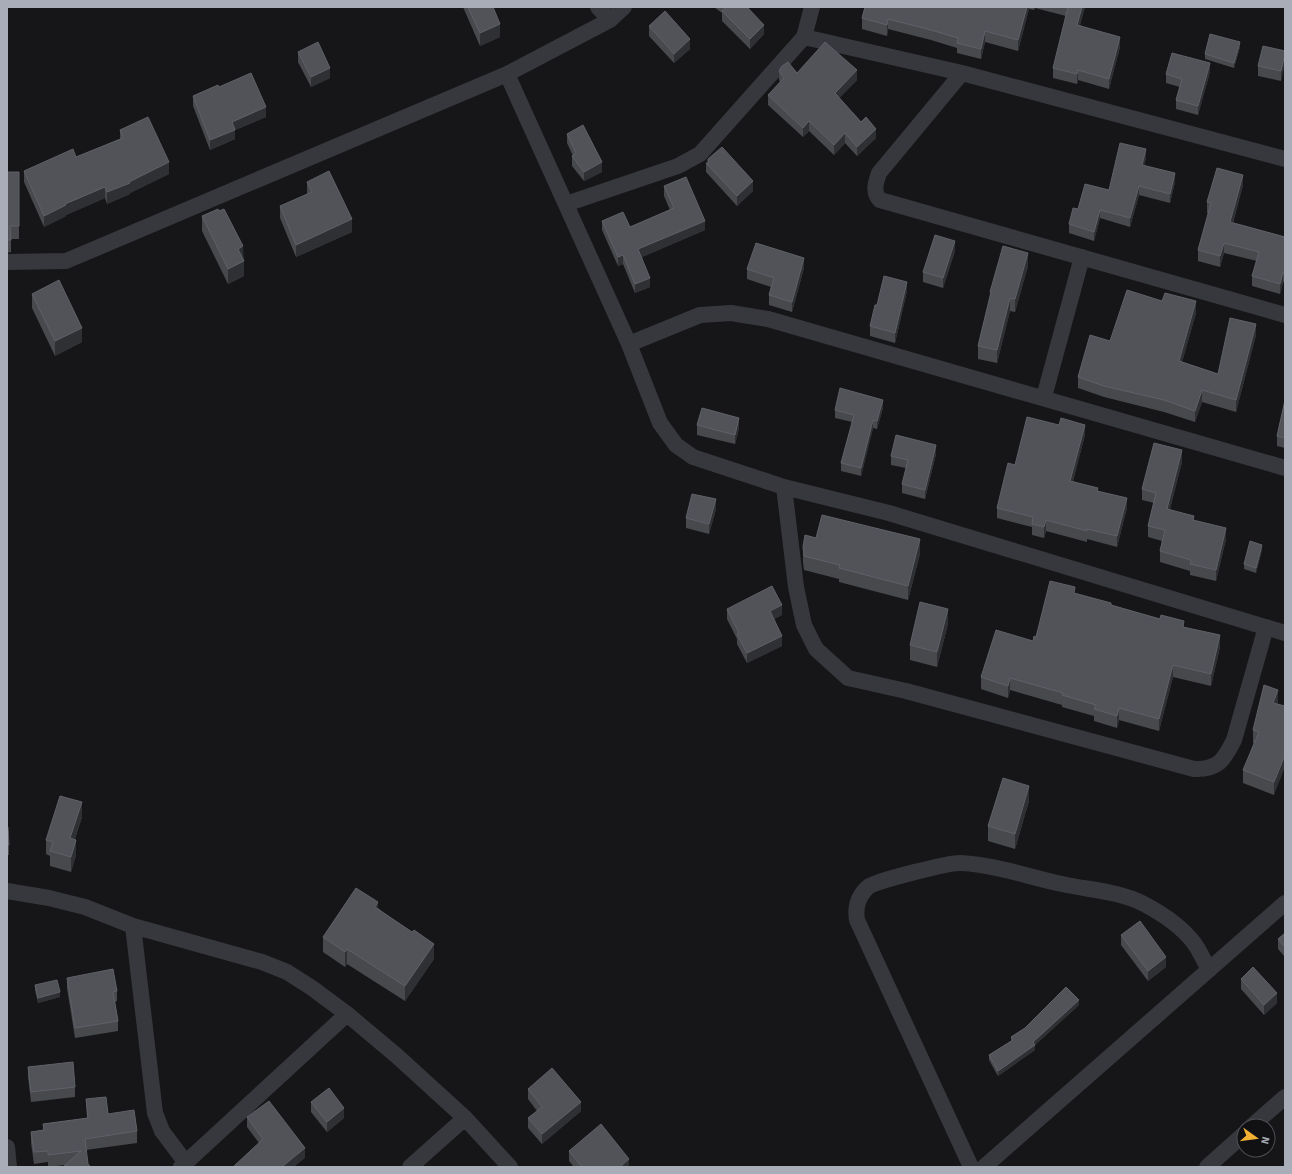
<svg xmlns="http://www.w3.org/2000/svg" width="1292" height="1174" font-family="'Source Sans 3',sans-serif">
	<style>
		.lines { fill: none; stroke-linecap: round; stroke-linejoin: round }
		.street { stroke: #37383d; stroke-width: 16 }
		.wall { fill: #47494d }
		.shaded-wall { fill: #2f3033 }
		.building { fill: #525359; stroke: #5f6168 }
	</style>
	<rect width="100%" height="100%" fill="#161618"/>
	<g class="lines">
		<path class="street" d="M598,7L610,20
			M804,37L962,73L1285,159
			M962,73L879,173C876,182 872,192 880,200L1285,315
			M507,74L629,344L660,423L676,445L693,457L784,487L889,513L1285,633
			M566,204L678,166L700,154L804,37L812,7
			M7,262L66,261L507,74L610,20L624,7
			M629,344L700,315L731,313L768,319L1285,468
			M1044,397L1082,257
			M784,487L796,587L804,625L816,649L848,678L906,691L1194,769C1218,770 1224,760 1234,740L1266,627
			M7,891L49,898L85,907L133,926L262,962L287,972L312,988L347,1014L397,1056L465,1118L510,1167
			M133,926L155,1113L162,1131L186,1163
			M1252,1126L1285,1097
			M7,1147L9,1167
			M181,1167L347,1014
			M410,1167L465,1118
			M971,1167L857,920C855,908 858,896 868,887C875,881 951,862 961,863C996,865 1029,877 1062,884C1089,890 1119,891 1144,904C1161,913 1182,927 1194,943C1200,951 1204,961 1209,970
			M984,1167L1285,903
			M1207,1167L1244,1134"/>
	</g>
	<path class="wall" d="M463,7H493L500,37L480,46Z
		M714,7H747L764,34L750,49L722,21V13Z
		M865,7H1085L1080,25L1120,47L1109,89L1078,80L1077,84L1053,78V68L1066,16L1035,8L1034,10L1029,9L1018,51L985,42L981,59L957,53V48L931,40L888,29L887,36L862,29V18Z
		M649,26L690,49L674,63L649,36Z
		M1240,47L1234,68L1205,59V54Z
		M1285,51L1281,81L1258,76V66Z
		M298,52L330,78L311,87L298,62Z
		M779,71L857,80L839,98L876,138L857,156L845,143L834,155L809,131L803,137L768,105V95L780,82L779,80Z
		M1210,72L1198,115L1176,109V100L1180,87L1166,83V74Z
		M219,87L266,117L235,130V139L210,150L193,106V96Z
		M120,130L169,174L130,193V194L107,204L105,198L66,215V216L44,227L24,182V171L76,157L120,139Z
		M567,134L602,172L584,181L572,166V156H573L567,143Z
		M1146,158L1144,165L1175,182L1170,203L1139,195L1130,227L1100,218L1094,241L1069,233V224L1078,209L1109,190Z
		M706,163L753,191L737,206L706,172Z
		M7,172H19V239H11V252L7,253Z
		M307,182L352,232L296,257L280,218V206L307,194Z
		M1243,185L1233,223L1285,237V283L1283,282L1280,294L1252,286V276L1257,261L1224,253L1220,267L1198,261V250L1209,213H1207V202Z
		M664,186L705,230L642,257L650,287L635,293L623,264L618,266L602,230V221L630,227L670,210L664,196Z
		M202,216L243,246L244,276L228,284L202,231Z
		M955,251L943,288L923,282V272Z
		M1028,266L1015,312L1010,311L997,363L978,359V346L990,299V292Z
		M804,268L792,312L769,305V295L771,287L747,279V269Z
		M907,291L895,343L870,336V326L877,305Z
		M32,294L82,342L55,356L32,308Z
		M1196,313L1182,362L1218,374L1256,335L1236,412L1202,402L1195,422L1164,412L1104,397L1078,388V377L1110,341Z
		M1285,400V448L1277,446V436Z
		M883,408L877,429L873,428L861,476L841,471V463L852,422L835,418V410Z
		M697,425L739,428L735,444L697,435Z
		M1085,435L1073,481L1098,491L1127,508L1117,547L1087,539V542L1046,531L1044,538L1032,535V527L997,518V508L1015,465Z
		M936,454L925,499L902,493V484L906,468L891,465V456Z
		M1182,462L1170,509L1194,520L1226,539L1216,581L1190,575V571L1160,562V551L1162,541L1148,537V526L1154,503L1142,500V489Z
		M716,509L709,534L686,528V518Z
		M816,538L920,554L908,600L839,582V579L804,570L803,562V547Z
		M1262,550L1256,573L1244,569V564Z
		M1075,593L1111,605L1184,627L1220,647L1211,686L1173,677L1159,731L1119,720L1117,728L1094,721V716L1062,707V705L1010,690L1008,698L981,689V677L1033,641L1036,637Z
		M727,609L782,615L774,619L782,646L747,663L737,644V639L727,619Z
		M948,624L937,667L910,660V645Z
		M1278,703L1277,704L1274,795L1243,783V770L1254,743H1253V730Z
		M1029,801L1015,849L988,841V826Z
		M82,817L75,839L76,855L71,872L50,866V856L46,854V840Z
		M7,827L9,845V855H7Z
		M378,908L434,959L405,1001L347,964L345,967L323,952V937Z
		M1285,933V957L1278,949V939Z
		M1121,935L1166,967L1148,981L1121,945Z
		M67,978L117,991V1001L115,1002L118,1021V1031L75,1038L67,988Z
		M1241,979L1277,1003L1264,1015L1241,989Z
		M35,985L60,997L38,1003L35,990Z
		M1079,1005L1035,1045V1050L998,1076L989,1060V1055L1011,1041V1037Z
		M28,1067L75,1087V1097L31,1102L28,1077Z
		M528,1089L581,1111L542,1144L528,1128V1118L537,1111L528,1099Z
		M86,1099L108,1114L137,1131V1143L86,1150L65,1165L48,1167V1162L34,1164L31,1143V1132L43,1130V1124L87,1118Z
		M311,1102L344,1118L327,1132L311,1112Z
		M247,1117L305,1158L259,1143L247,1127Z
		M569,1151L629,1167H574L569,1161Z"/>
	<path class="shaded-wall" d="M1027,7H1029V9L1018,51V40Z
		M1082,7H1085L1077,35V25Z
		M888,19V29L887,36V25Z
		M500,24V37L480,46V33Z
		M764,25V34L750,49V39Z
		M985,31V42L981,59V49Z
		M1120,37V47L1109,89V79Z
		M690,39V49L674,63V54Z
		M1240,42V47L1234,68V63Z
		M1285,54V64L1281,81V71Z
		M1210,63V72L1198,115V106Z
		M330,68V78L311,87V77Z
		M857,70V80L835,103V93Z
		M1078,70V80L1077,84V74Z
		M266,107V117L235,130V139L210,150V140L232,122Z
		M809,121V131L803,137V128Z
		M876,129V138L857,156V147Z
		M845,133V143L834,155V145Z
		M1146,149V158L1142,174V165Z
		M169,162V174L130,193V194L107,204V192Z
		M602,162V172L584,181V172Z
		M1175,173V182L1170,203V194Z
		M1243,175V185L1230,232V222Z
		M753,181V191L737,206V196Z
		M1139,186V195L1130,227V218Z
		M105,187V198L66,215V216L44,227V216L65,204Z
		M1100,210V218L1094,241V232Z
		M352,219V232L296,257V245Z
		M705,221V230L638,259V249Z
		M955,241V251L943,288V278Z
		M1224,243V253L1220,267V256Z
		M243,246V261L238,249Z
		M1028,253V266L1015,312V299Z
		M623,255V264L618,266V257Z
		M804,258V268L792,312V302Z
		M244,261V276L228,284V269Z
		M1283,272V282L1280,294V284Z
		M650,278V287L635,293V284Z
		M907,282V291L895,343V333Z
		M1010,298V311L997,363V350Z
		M1196,301V313L1179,373V361Z
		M1256,324V335L1236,412V400Z
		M82,328V342L55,356V341Z
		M1202,390V402L1195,422V411Z
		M883,400V408L877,429V421Z
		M739,418V428L735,444V435Z
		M873,420V428L861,476V468Z
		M1085,425V435L1070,491V481Z
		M936,445V454L925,499V490Z
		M1182,450V462L1167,520V509Z
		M1127,498V508L1117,547V536Z
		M716,499V509L709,534V524Z
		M1046,520V531L1044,538V527Z
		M1226,528V539L1216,581V570Z
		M920,539V554L908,600V586Z
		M1262,545V550L1256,573V568Z
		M782,605V615L770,621V611Z
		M948,609V624L937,667V652Z
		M1220,635V647L1211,686V674Z
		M782,636V646L747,663V653Z
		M1173,665V677L1159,731V719Z
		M1010,678V690L1008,698V686Z
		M1278,690V703L1273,715V703Z
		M1119,708V720L1117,728V716Z
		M1285,755V767L1274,795V782Z
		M1029,786V801L1015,849V834Z
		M82,802V817L70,853V838Z
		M76,840V855L71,872V857Z
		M378,902V917L375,907Z
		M434,944V959L405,1001V986Z
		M347,949V964L345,967V952Z
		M1166,957V967L1148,981V971Z
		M60,992V997L38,1003V998Z
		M1277,993V1003L1264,1015V1005Z
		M1079,1000V1005L1035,1045V1050L998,1076V1071L1033,1042Z
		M581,1102V1111L542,1144V1134Z
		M344,1108V1118L327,1132V1122Z
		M305,1148V1158L294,1167H283V1166Z
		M629,1159V1167H620Z"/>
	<path class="building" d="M468,7H493L500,24L480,33Z
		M727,7H747L764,25L750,39L722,11Z
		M865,7H1027L1018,40L985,31L981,49L957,43L958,38L931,30L888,19L887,25L862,18Z
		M1068,7H1082L1077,25L1120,37L1109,79L1078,70L1077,74L1053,68Z
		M665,11L690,39L674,54L649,26Z
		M1210,34L1240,42L1234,63L1205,54Z
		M318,42L330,68L311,77L298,52Z
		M825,42L857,70L835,93L861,122L866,117L876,129L857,147L845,133L834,145L809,121L803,128L768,95L784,78L779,71L782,66L788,62L797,73Z
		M1263,46L1285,51V54L1281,71L1258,66Z
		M1172,53L1210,63L1198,106L1176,100L1182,79L1166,74Z
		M251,73L266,107L232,122L235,130L210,140L193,96L218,85L219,87Z
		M148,117L169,162L129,182L130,183L107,192L105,187L65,204L66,205L44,216L24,171L73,149L76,157L123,138L120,130Z
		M583,125L602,162L584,172L572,156L576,153L567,134Z
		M1120,143L1146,149L1142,165L1175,173L1170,194L1139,186L1130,218L1100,210L1094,232L1069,224L1073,208L1078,209L1085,184L1109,190Z
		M722,147L753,181L737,196L706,163H708V159Z
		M1217,168L1243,175L1230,222L1285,237V273L1283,272L1280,284L1252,276L1259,252L1224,243L1220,256L1198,250L1211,203L1207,202Z
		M329,171L352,219L296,245L280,206L312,192L307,182Z
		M7,172H19V226H10L11,240H7Z
		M686,177L705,221L638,249L650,278L635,284L623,255L618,257L602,221L623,212L630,227L674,208L664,186Z
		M218,209L219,211L224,209L243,246L238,249L244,261L228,269L202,216Z
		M935,235L955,241L943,278L923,272Z
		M756,243L804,258L792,302L769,295L774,278L747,269Z
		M1003,246L1028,253L1015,299L1010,298L997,350L978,346L991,292H990Z
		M884,276L907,282L895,333L870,326L875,305H877Z
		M59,280L82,328L55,341L32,294Z
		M1127,290L1162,301L1165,293L1196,301L1179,361L1218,374L1230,318L1256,324L1236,400L1202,390L1195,411L1164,400L1104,386L1078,377L1090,335L1110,341Z
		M840,388L883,400L877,421L873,420L861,468L841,463L854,415L835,410Z
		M1285,400V438L1277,436Z
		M702,408L739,418L735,435L697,425Z
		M1027,417L1059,425L1061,418L1085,425L1070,481L1098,488L1097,491L1127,498L1117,536L1087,529V531L1046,520L1044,527L1032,524L1033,517L997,508L1008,463L1015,465Z
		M896,435L936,445L925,490L902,484L908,460L891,456Z
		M1154,443L1182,450L1167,509L1194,516L1193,520L1226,528L1216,570L1190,564L1191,560L1160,551L1165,530L1148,526L1156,493L1142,489Z
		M692,494L716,499L709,524L686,518Z
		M822,515L920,539L908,586L839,568L840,565L804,556L803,547L805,535L816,538Z
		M1250,541L1262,545L1256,568L1244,564Z
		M1050,581L1075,587L1074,593L1111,603V605L1160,619L1161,615L1184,621L1183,627L1220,635L1211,674L1173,665L1159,719L1119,708L1117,716L1094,709L1096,705L1062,695L1063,693L1010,678L1008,686L981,677L996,630L1033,641L1034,636L1036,637Z
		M772,586L782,605L770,611L782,636L747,653L737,634L739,633L727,609Z
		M920,602L948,609L937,652L910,645Z
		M1264,685L1278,690L1273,703L1285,706V755L1274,782L1243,770L1259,732L1253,730Z
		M1003,778L1029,786L1015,834L988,826Z
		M60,796L82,802L70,838L76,840L71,857L50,851L53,842L46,840Z
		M7,827H8L9,845L7,846Z
		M356,888L378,902L375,907L412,932L414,930L434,944L405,986L347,949L345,952L323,937Z
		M1140,921L1166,957L1148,971L1121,935Z
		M1285,933V947L1278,939Z
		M1253,967L1277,993L1264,1005L1241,979Z
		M113,969L117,991L113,992L118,1021L75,1028L67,978Z
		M57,980L60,992L38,998L35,985Z
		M1066,987L1079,1000L1033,1042L1035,1045L998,1071L989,1055L1013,1040L1011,1037L1025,1028Z
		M73,1062L75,1087L31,1092L28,1067Z
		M552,1068L581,1102L542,1134L528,1118L542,1107L528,1089Z
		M329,1088L344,1108L327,1122L311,1102Z
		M106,1097L108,1114L134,1110L137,1131L85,1139L88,1164L91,1167H63L81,1151L48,1155V1151L34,1152L31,1132L44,1130L43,1124L88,1118L86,1099Z
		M269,1101L305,1148L283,1166L284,1167H233L263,1139L247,1117Z
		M601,1124L629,1159L620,1167H582L569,1151Z"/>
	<rect width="1292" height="1174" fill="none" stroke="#a8adb8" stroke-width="16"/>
	<g transform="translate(1256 1138) rotate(104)"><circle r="19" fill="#111113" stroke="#4d4f55"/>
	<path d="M0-3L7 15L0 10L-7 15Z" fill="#f2b134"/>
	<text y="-6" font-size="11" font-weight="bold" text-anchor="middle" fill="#a8adb8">N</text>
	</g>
</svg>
